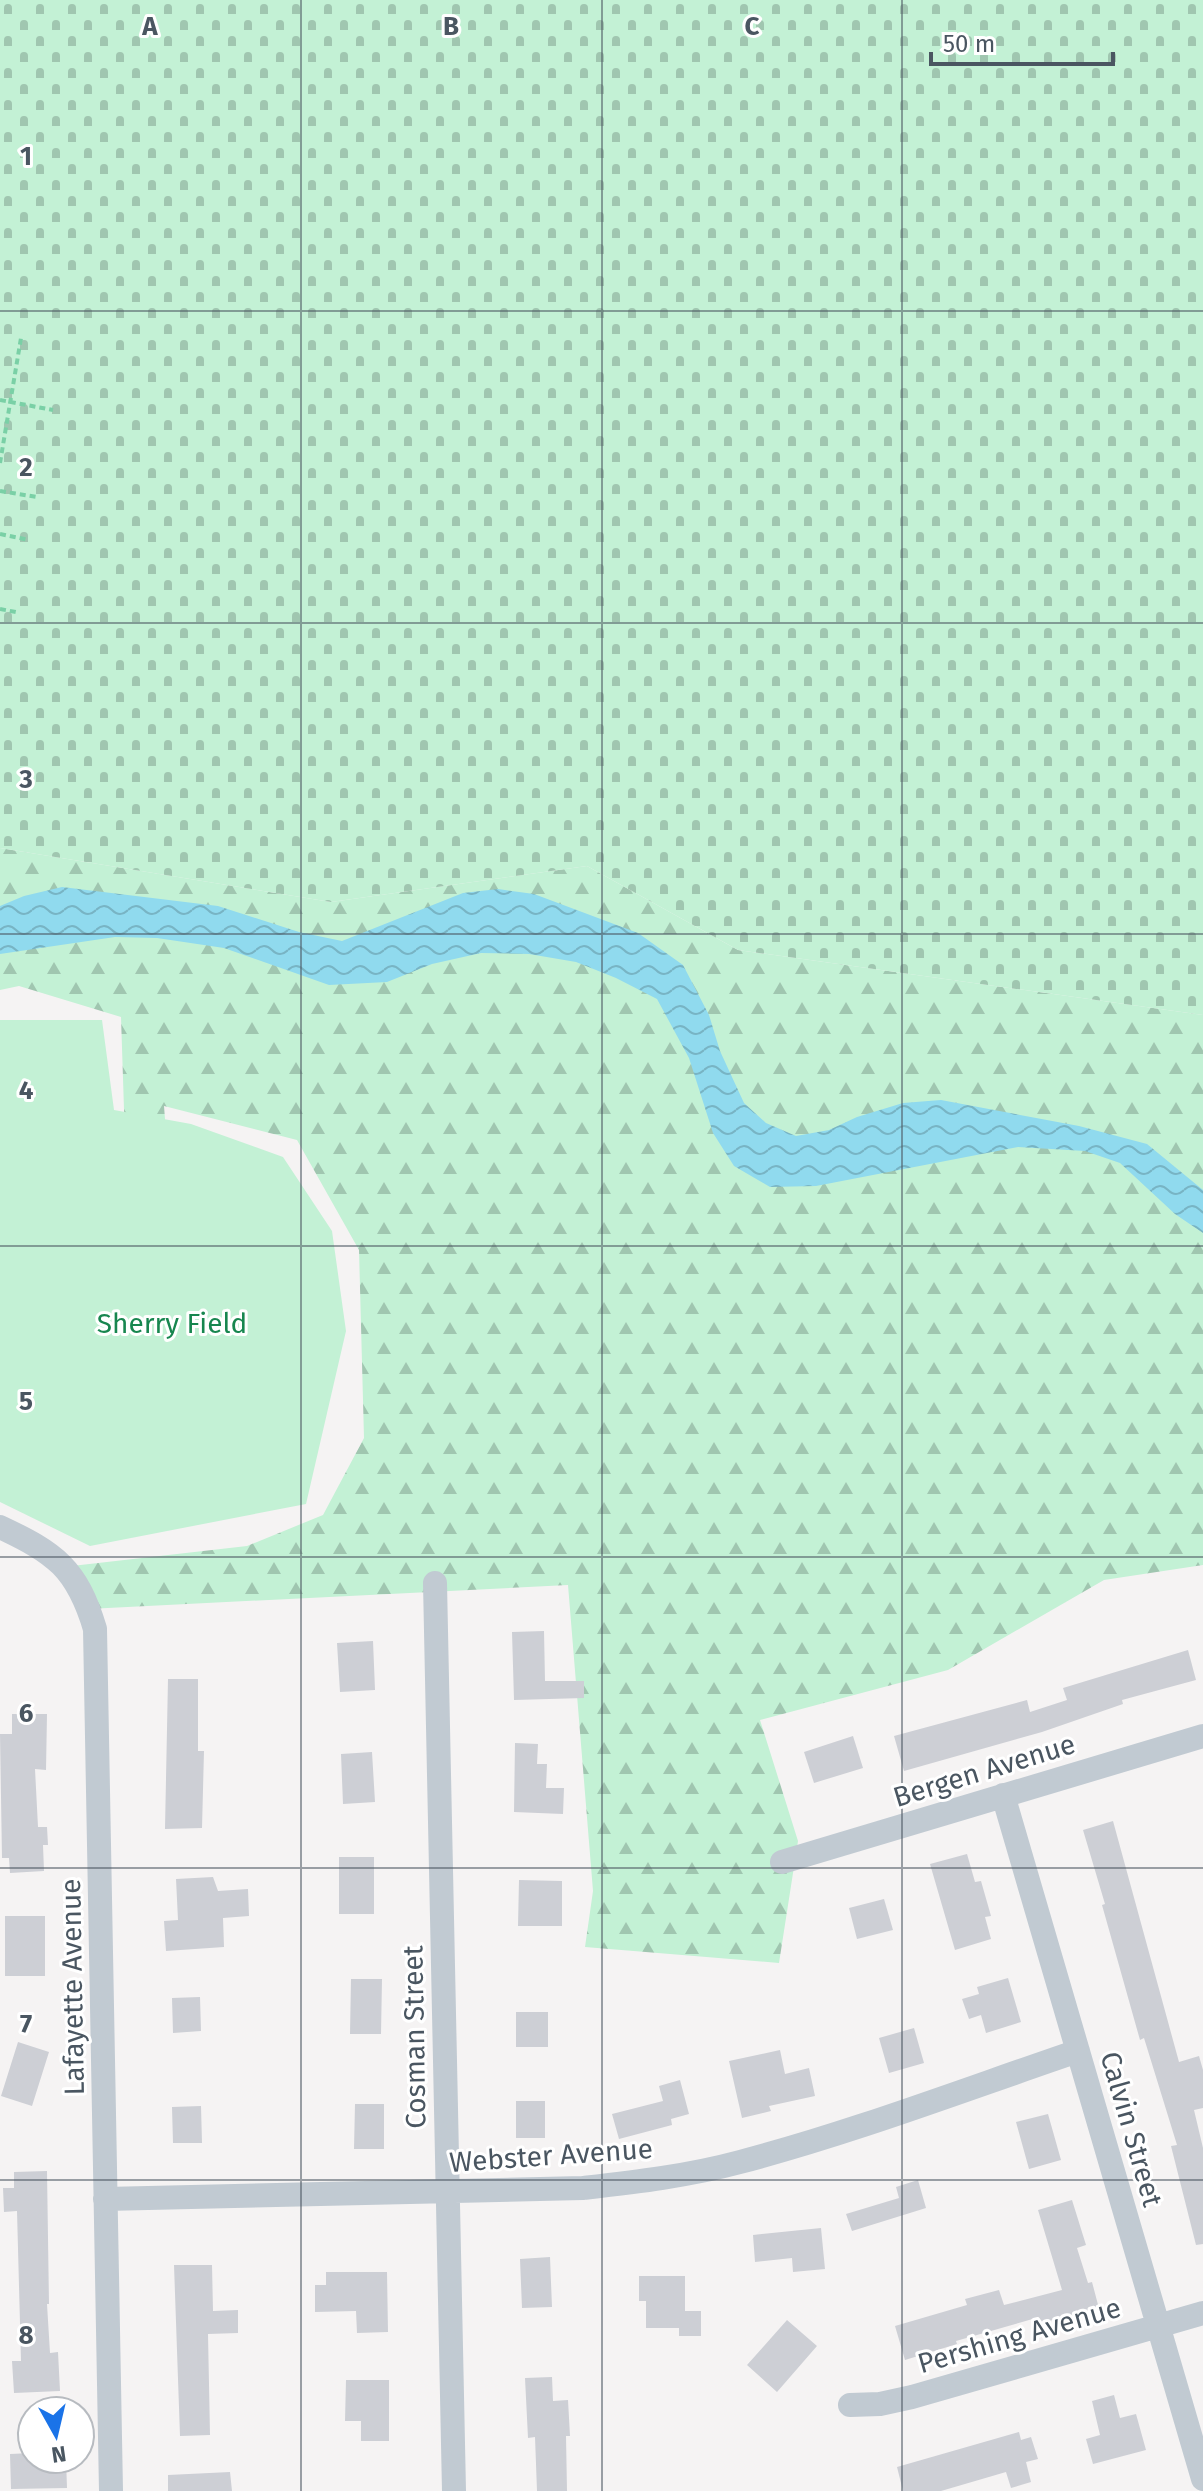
<svg xmlns="http://www.w3.org/2000/svg" width="1203" height="2491" font-family="'Fira Sans',sans-serif">
	<style>
		.forest { fill: url(#forest-firs) }
		.cemetery { fill: url(#cemetery-stones) }
		.park { fill: #c3f1d5 }
		.water { fill: url(#water-waves) }
		.building { fill: #cdcfd5 }
		.lines { fill: none; stroke-linecap: round; stroke-linejoin: round }
		.path { stroke: #7ad0a6; stroke-width: 4; stroke-dasharray: 6 4; stroke-linecap: butt }
		.minor { stroke: #c1cad2; stroke-width: 24 }
		.grid { fill: none; stroke: #4a5661; stroke-width: 2; stroke-opacity: 0.55 }
		.labels { text-anchor: middle; stroke-width: 6; stroke-linejoin: round; paint-order: stroke }
		.park-label { font-size: 28px; fill: #17864f; stroke: #fff }
		.street-label { font-size: 28px; fill: #4a5661; stroke: #fff }
		.grid-label { font-size: 26px; text-anchor: middle; font-weight: bold; fill: #4a5661; stroke: #fff; stroke-width: 6; stroke-linejoin: round; paint-order: stroke }
	</style>
	<defs>
		<pattern id="forest-firs" width="22" height="20" patternUnits="userSpaceOnUse" patternTransform="scale(2)"><rect width="22" height="20" fill="#c3f1d5"/><path d="M5 1l3.5 6h-7zM16 11l3.5 6h-7z" fill="#a0c6b0"/></pattern>
		<pattern id="cemetery-stones" width="16" height="16" patternUnits="userSpaceOnUse" patternTransform="scale(2)"><rect width="16" height="16" fill="#c3f1d5"/><path d="M2 7V4a2 2 0 0 1 4 0v3zM10 15v-3a2 2 0 0 1 4 0v3z" fill="#a0c6b0"/></pattern>
		<pattern id="water-waves" width="16" height="10" patternUnits="userSpaceOnUse" patternTransform="scale(2)"><rect width="16" height="10" fill="#90daee"/><path d="M0 5q4-4 8 0t8 0" fill="none" stroke="#78b4c4"/></pattern>
	</defs>
	<rect width="100%" height="100%" fill="#f5f3f3"/>
	<path class="forest" d="M0,848L331,902L587,866L738,950L1203,1015V1565L1104,1580L948,1670L760,1720L798,1841L779,1963L585,1947L593,1891L568,1585L88,1609L63,1567L247,1546L323,1515L364,1438L359,1250L297,1140L164,1106L169,1171H126L121,1017L19,986L0,990Z"/>
	<path class="cemetery" d="M0,0H1203V1015L738,950L587,866L331,902L0,848Z"/>
	<path class="park" d="M0,1020H102L114,1110L191,1124L283,1157L332,1231L346,1331L306,1504L90,1546L0,1502Z"/>
	<path class="water" d="M62,887L218,906L299,932L342,941L463,893L498,889L534,894L638,933L683,965L709,1015L720,1051L744,1103L766,1123L796,1136L829,1130L857,1117L903,1103L941,1100L1079,1126L1147,1144L1203,1190V1233L1175,1214L1120,1163L1085,1151L1018,1147L816,1186L770,1187L734,1166L713,1133L689,1058L657,999L616,978L576,962L529,954L481,953L432,964L387,982L329,985L224,948L157,938L115,937L0,954V906L24,896Z"/>
	<path class="building" d="M544,1631L545,1681H584V1698L514,1700L512,1632Z
		M373,1641L375,1690L340,1692L337,1643Z
		M1188,1650L1196,1680L1122,1700L1123,1704L1042,1732L904,1771L894,1736L1027,1700L1030,1712L1067,1700L1063,1688Z
		M168,1679H198V1751H204L202,1828L165,1829Z
		M12,1714H47L46,1770L35,1769L38,1827H47L48,1845H43L44,1871L10,1873L9,1858H2L0,1734H12Z
		M853,1736L863,1768L814,1783L804,1752Z
		M515,1743L538,1744L537,1764H547L546,1788H564L563,1814L514,1812Z
		M372,1752L375,1802L343,1804L341,1754Z
		M1113,1821L1179,2062L1199,2056L1203,2070V2108L1194,2110L1203,2148V2244L1196,2245L1171,2146L1177,2145L1144,2038L1140,2040L1102,1905L1105,1904L1083,1830Z
		M967,1854L975,1882L981,1881L991,1916L985,1917L991,1939L955,1950L930,1864Z
		M339,1857H374V1914H339Z
		M213,1877L218,1891L248,1889L249,1916L223,1918L224,1947L166,1951L164,1921L178,1920L176,1879Z
		M519,1880L562,1881V1926H518Z
		M884,1899L893,1930L857,1939L849,1908Z
		M5,1916H45V1976H5Z
		M1008,1978L1021,2022L986,2033L981,2015L969,2019L962,1999L979,1994L977,1987Z
		M351,1979H382L381,2034H350Z
		M200,1997L201,2031L173,2033L172,1998Z
		M516,2012H548V2047H516Z
		M914,2028L924,2063L889,2073L879,2038Z
		M18,2042L49,2052L32,2106L1,2096Z
		M780,2050L785,2074L809,2068L815,2096L769,2106L771,2111L742,2118L729,2061Z
		M680,2080L689,2114L671,2119L672,2125L619,2139L612,2114L663,2101L659,2086Z
		M516,2101H545V2138H516Z
		M355,2104H384V2149H354Z
		M201,2106L202,2143H173L172,2107Z
		M1048,2114L1061,2160L1029,2169L1016,2122Z
		M47,2171L49,2304H47L50,2353L58,2352L60,2391L14,2393L12,2361H21L17,2211L4,2212L3,2188H14V2172Z
		M918,2180L926,2208L852,2231L846,2214L899,2198L896,2187Z
		M1072,2200L1086,2245L1077,2248L1088,2283L1092,2282L1101,2316L1055,2328L1053,2320L1037,2324L1036,2318L956,2341L957,2344L905,2360L895,2326L967,2305L965,2299L999,2290L1004,2305L1062,2290L1038,2210Z
		M821,2228L825,2269L793,2272L792,2258L755,2262L753,2235Z
		M550,2257L552,2307L522,2308L520,2259Z
		M174,2265H212L213,2311L238,2310V2333L208,2334L210,2435L180,2436Z
		M326,2272H387L388,2332L357,2333L356,2311L315,2312V2285H326Z
		M639,2276H685V2311H701V2336H679V2328H646V2301H639Z
		M787,2320L817,2346L777,2392L747,2365Z
		M552,2377L553,2401L568,2400L570,2436H566L567,2491H537L535,2437L528,2438L525,2378Z
		M346,2380H389V2441H361V2421H345Z
		M1114,2395L1120,2418L1136,2414L1146,2450L1093,2464L1086,2439L1100,2435L1092,2401Z
		M1019,2432L1021,2440L1031,2437L1038,2459L1026,2462L1031,2482L1011,2488L1006,2472L941,2491H903L897,2467Z
		M32,2453V2459H66L67,2488L11,2489L10,2454Z
		M230,2472L232,2491H168V2475Z"/>
	<g class="lines">
		<path class="path" d="M0,400L53,410
			M0,463L21,338
			M0,491L37,497
			M0,534L29,540
			M0,609L16,612"/>
		<path class="minor" d="M0,1527C55,1553 77,1568 95,1629L111,2491
			M435,1583L454,2491
			M1003,1795L1203,2479
			M782,1862L1203,1736
			M105,2199L583,2188C635,2182 688,2176 740,2162C854,2132 966,2089 1078,2051
			M850,2405L880,2404L912,2397L1203,2313"/>
	</g>
	<path class="grid" d="M301,0V2491M602,0V2491M902,0V2491M0,311H1203M0,623H1203M0,934H1203M0,1246H1203M0,1557H1203M0,1868H1203M0,2180H1203"/>
	<g class="labels">
		<g class="park-label">
			<text x="172" y="1333">Sherry Field</text>
		</g>
		<g class="street-label">
			<text transform="translate(984 1770) rotate(-17)" y="10">Bergen Avenue</text>
			<text transform="translate(72 1987) rotate(-91)" y="10">Lafayette Avenue</text>
			<text transform="translate(414 2037) rotate(-91)" y="10">Cosman Street</text>
			<text transform="translate(1132 2129) rotate(74)" y="10">Calvin Street</text>
			<text transform="translate(551 2155) rotate(-4)" y="10">Webster Avenue</text>
			<text transform="translate(1019 2335) rotate(-16)" y="10">Pershing Avenue</text>
		</g>
	</g>
	<g class="grid-label">
		<text x="150" y="35">A</text>
		<text x="451" y="35">B</text>
		<text x="752" y="35">C</text>
		<text x="26" y="165">1</text>
		<text x="26" y="476">2</text>
		<text x="26" y="788">3</text>
		<text x="26" y="1099">4</text>
		<text x="26" y="1410">5</text>
		<text x="26" y="1722">6</text>
		<text x="26" y="2033">7</text>
		<text x="26" y="2344">8</text>
	</g>
	<g transform="translate(56 2435) rotate(172)"><circle r="38" fill="#ffffff" stroke="#b7bbc0" stroke-width="2"/>
	<path d="M0-6L14 30L0 20L-14 30Z" fill="#1a73e8"/>
	<text y="-12" font-size="22" font-weight="bold" text-anchor="middle" fill="#4a5661">N</text>
	</g>
	<path d="M931 52v12h182v-12" fill="none" stroke="#4a5661" stroke-width="4"/>
	<text x="943" y="52" font-size="24" fill="#4a5661" stroke="#ffffff" stroke-width="6" paint-order="stroke">50 m</text>
</svg>
